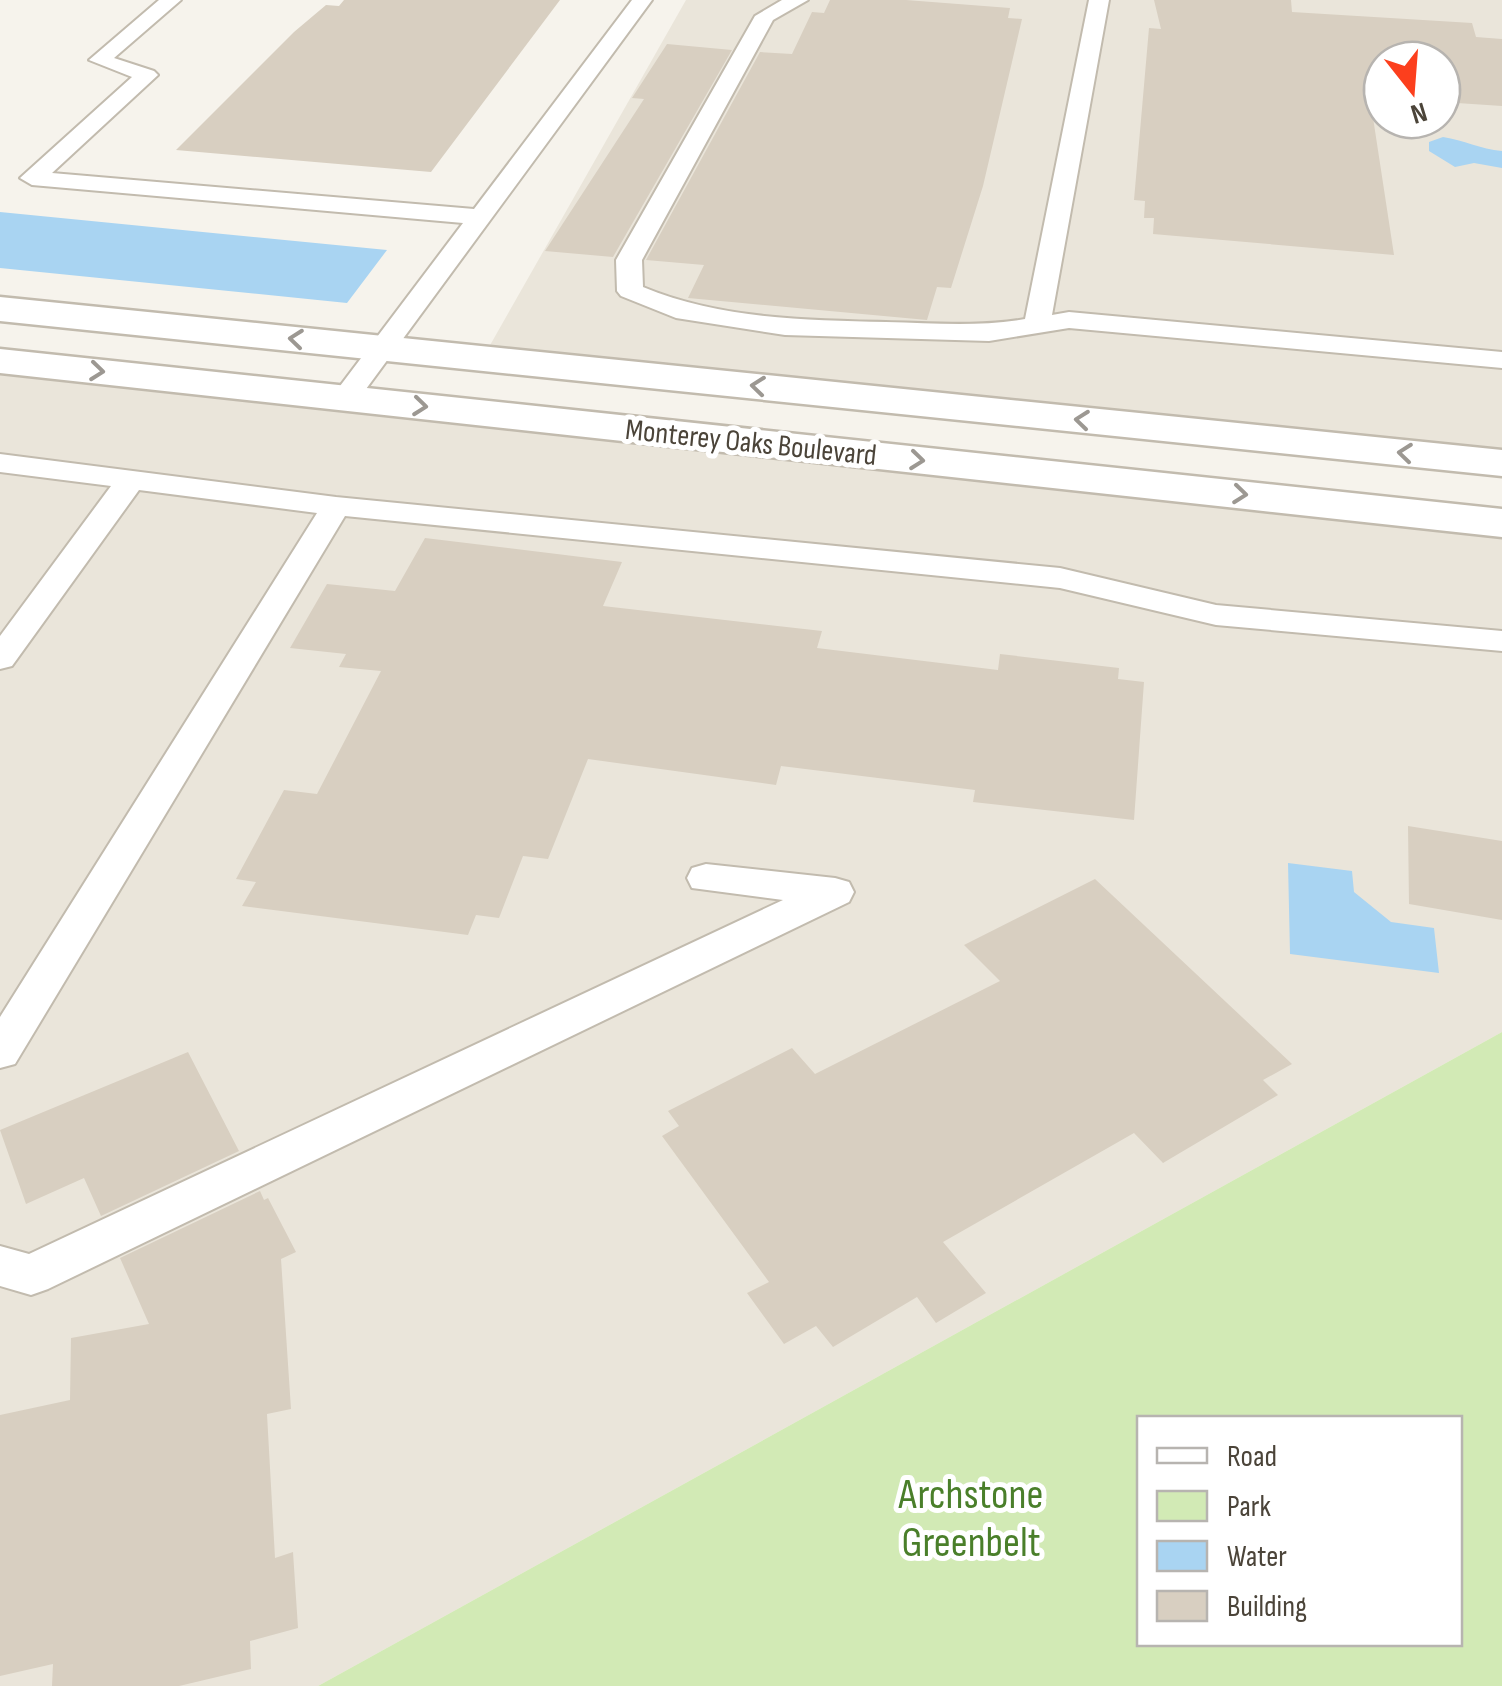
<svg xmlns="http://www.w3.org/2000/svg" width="1502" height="1686" font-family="'Sofia Sans Condensed',sans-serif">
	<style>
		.residential { fill: #eae5da; fill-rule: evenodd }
		.green { fill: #d2eab5; fill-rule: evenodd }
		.water { fill: #a9d4f2 }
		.building { fill: #d8cfc1 }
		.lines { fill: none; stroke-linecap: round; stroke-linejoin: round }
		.service-casing { stroke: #c2bbae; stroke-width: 4 }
		.tertiary-casing { stroke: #c2bbae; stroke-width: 5 }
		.service { fill: #fff; fill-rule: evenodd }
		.tertiary { fill: #fff; fill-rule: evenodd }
		.oneway { stroke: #9c9892 }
		.labels { text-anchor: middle; stroke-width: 10; stroke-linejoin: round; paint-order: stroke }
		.far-street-label { font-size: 30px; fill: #4b4439; stroke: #fff }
		.near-park-label { font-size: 42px; fill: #4a7f2a; stroke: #fff }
	</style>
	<rect width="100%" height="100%" fill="#f6f3ec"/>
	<path class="residential" d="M686,0H1502V449L489,347ZM1382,60H1442V120H1382Z
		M0,375L1502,537V1032L318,1686H0Z"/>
	<path class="green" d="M1502,1032V1686H318ZM1140,1418H1460V1644H1140Z"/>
	<path class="water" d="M1443,137C1464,140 1480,149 1502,151V168L1474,163L1455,167L1429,151V142Z
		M0,212L387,250L347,303L0,268Z
		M1288,863L1352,871L1354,892L1391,922L1434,928L1439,973L1290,954Z"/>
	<path class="building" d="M344,0H560L431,172L176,150L294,32L326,5L339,6Z
		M830,0H906L1010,8L1008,18L1022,19L983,186L951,288L937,287L927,320L688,298L704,265L646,260L760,52L792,54L812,12L824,13Z
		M1154,0H1291L1292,12L1472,23L1476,37L1502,39V106L1442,102V60H1382V99L1370,98L1394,255L1153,234L1154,218H1144L1145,201L1134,200L1149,28L1161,29Z
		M667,44L732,50L613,257L545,251L644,99L632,98Z
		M425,538L622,562L603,606L822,631L817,648L998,670L1000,654L1119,668L1118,679L1144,682L1134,820L973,802L975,790L781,766L776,785L588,759L548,859L523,856L499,918L476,915L468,935L242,906L256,882L236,879L284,790L317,794L381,671L339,667L346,654L290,648L327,584L395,591Z
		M1408,826L1502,841V920L1409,904Z
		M1095,879L1292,1064L1263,1080L1278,1095L1163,1163L1134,1133L943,1242L986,1293L936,1323L917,1297L833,1347L816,1326L784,1344L747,1293L769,1282L662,1136L679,1126L668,1111L792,1048L815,1074L1000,981L964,945Z
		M188,1052L239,1151L101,1216L84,1178L26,1204L0,1130Z
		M260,1191L264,1200L268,1198L296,1252L281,1259L291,1409L267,1414L275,1558L293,1552L298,1628L250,1641L251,1669L179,1686H52L53,1664L0,1676V1415L70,1400L71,1338L149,1324L120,1258Z"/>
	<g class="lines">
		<defs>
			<path id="service" d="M159,0H181L114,58L154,71L158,75L52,173L474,209L632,0H652L355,404L345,406L331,398L463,223L32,185L20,178L132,77L89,60Z
				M782,0H808L773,20L642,260L643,287C720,319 804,320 886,322C933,323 979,327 1025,319L1089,0H1109L1052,315L1069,312L1502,352V368L1069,328L989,341L785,335L676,318L621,296L617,291L616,260L755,16Z
				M0,454L336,497L1060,568L1216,605L1502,631V651L1216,625L1060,588L345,516L15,1064L0,1068V1017L317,513L139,490L12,666L0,669V636L111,486L0,472Z
				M706,864L835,878L849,882L854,892L849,902L48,1289L31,1295L0,1286V1246L29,1254L783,900L692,888L687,878L692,868Z"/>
			<path id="tertiary" d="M0,297L1502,450V476L0,321Z
				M0,349L1502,509V537L0,373Z"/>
		</defs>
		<use href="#service" class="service-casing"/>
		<use href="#tertiary" class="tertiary-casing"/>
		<use href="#service" class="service"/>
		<use href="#tertiary" class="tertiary"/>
	</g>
	<defs><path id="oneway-chevron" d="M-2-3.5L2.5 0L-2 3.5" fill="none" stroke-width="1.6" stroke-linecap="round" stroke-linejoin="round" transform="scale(2.5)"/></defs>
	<g class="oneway">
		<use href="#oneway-chevron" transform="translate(296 339) rotate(-174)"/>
		<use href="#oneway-chevron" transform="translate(97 371) rotate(6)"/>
		<use href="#oneway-chevron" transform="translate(758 386) rotate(-174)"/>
		<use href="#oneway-chevron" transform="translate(420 406) rotate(6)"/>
		<use href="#oneway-chevron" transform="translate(1082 420) rotate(-174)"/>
		<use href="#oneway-chevron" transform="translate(1405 453) rotate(-174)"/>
		<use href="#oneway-chevron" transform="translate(917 460) rotate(6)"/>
		<use href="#oneway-chevron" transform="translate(1240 494) rotate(6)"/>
	</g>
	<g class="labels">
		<g class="far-street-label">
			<text transform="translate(751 442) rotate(6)" y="10">Monterey Oaks Boulevard</text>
		</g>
		<g class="near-park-label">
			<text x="971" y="1508">Archstone<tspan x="971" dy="48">Greenbelt</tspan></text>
		</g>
	</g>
	<rect x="1137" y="1416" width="325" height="230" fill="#ffffff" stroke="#b7b4b0" stroke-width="2.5"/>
	<rect x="1157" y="1448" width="50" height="15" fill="#ffffff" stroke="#b7b4b0" stroke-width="2.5"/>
	<text x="1227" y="1466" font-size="30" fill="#4b4439">Road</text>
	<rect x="1157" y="1491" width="50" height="30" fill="#d2eab5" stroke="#b7b4b0" stroke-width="2.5"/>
	<text x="1227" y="1516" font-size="30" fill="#4b4439">Park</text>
	<rect x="1157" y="1541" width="50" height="30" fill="#a9d4f2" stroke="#b7b4b0" stroke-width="2.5"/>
	<text x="1227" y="1566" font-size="30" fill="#4b4439">Water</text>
	<rect x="1157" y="1591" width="50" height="30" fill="#d8cfc1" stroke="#b7b4b0" stroke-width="2.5"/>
	<text x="1227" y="1616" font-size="30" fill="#4b4439">Building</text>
	<g transform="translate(1412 90) rotate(163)"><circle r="48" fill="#ffffff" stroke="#b7b4b0" stroke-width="2.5"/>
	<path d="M0-8L18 38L0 25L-18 38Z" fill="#fc3f1d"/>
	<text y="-15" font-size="28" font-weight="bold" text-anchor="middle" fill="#4b4439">N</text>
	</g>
</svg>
